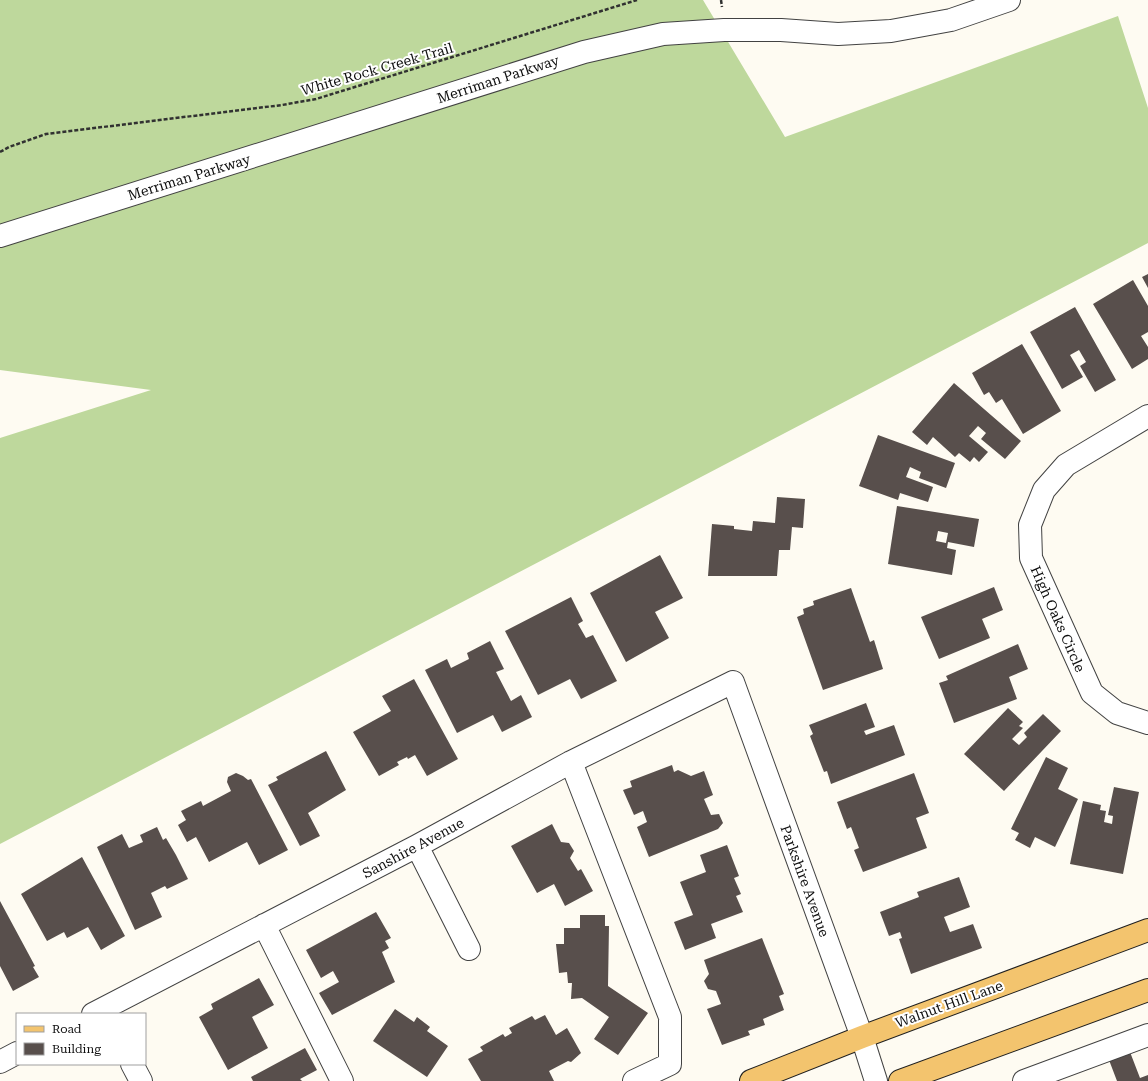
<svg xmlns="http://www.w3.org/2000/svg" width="1148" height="1081" font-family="'Roboto Serif',serif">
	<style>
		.forest { fill: #bed89c }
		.building { fill: #584f4c; fill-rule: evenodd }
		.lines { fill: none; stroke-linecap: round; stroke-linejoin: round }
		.minor-casing { stroke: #424242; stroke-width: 24 }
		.major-casing { stroke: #202020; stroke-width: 24 }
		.path { stroke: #313131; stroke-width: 2.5; stroke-dasharray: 4 2; stroke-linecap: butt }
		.minor { stroke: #fff; stroke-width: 22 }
		.major { stroke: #f3c46e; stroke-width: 22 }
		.labels { text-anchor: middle; stroke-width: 4; stroke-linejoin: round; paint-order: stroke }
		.street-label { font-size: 14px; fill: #0f0f0f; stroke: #fff }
	</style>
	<rect width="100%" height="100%" fill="#fefbf2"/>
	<path class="forest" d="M0,0H703L785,137L1118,16L1148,108V243L0,844V438L151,390L0,370Z"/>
	<path class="building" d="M1148,274V288L1142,277Z
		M1133,280L1148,306V332L1141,336L1148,347V359L1132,369L1093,304Z
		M1075,307L1116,380L1095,392L1080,366L1086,362L1079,350L1070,355L1083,377L1062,389L1030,332Z
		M1022,344L1061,411L1023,434L1002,399L996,403L989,392L984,395L972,373Z
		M954,383L1021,441L1005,459L981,439L986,433L978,426L969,436L988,452L979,462L974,457L970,462L959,453L955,457L933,437L927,445L912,432Z
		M878,435L955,463L946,488L919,478L921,472L910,467L906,477L933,487L928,502L900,493L898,500L859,486Z
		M777,497L805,499L803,528L792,527L790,550H779L777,576H708L712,524L734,526V529L752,531L753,521L775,523Z
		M897,506L979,519L974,547L948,542L947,548L956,550L952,575L888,564ZM938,531L948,533L946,543L936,541Z
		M660,555L683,598L655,612L669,638L626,662L590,593Z
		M994,587L1003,610L982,619L990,638L939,659L921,617Z
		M851,588L870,642L874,640L883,669L823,690L797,617L804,614L803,609L814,605L813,601Z
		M571,597L583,621L578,624L586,638L593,635L617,681L581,699L570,679L538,695L505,631Z
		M490,641L504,669L496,672L511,701L521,695L532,717L502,732L493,715L457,733L425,670L447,659L451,668L469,659L467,653Z
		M1018,644L1028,669L1009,677L1017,699L954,723L939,683L948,680L946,676Z
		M414,679L458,759L427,776L415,755L408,759L407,757L397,762L399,765L379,776L353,732L391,711L382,696Z
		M866,703L875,727L864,731L866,735L894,725L905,755L831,784L827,771L824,772L810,736L813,734L809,725Z
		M1008,708L1023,722L1019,726L1023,728L1012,739L1019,745L1027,737L1024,733L1043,714L1061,731L1004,791L964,754Z
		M326,751L346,790L308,813L320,836L300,846L268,785L278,780L276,777Z
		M1046,757L1068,768L1058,789L1078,799L1055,847L1035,837L1030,848L1015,840L1019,833L1011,829Z
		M672,765L674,772L678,770L691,776L704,771L713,795L704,799L711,815L719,814L723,823L718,829L649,857L637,827L647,822L643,811L634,815L623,790L632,787L630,781Z
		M236,773L243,776L248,780L251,779L288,850L259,865L247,842L209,862L196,837L187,842L178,825L186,820L181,811L201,801L203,806L231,791L227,782L228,777Z
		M914,773L929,813L916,818L927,848L863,872L854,850L859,848L851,827L847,829L837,802Z
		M1114,787L1139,792L1123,874L1070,864L1083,801L1101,805L1100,810L1106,811L1104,822L1112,824L1113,816L1108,815Z
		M552,824L561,842L569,843L574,851L570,858L578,871L581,869L593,891L565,906L554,884L537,893L511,846Z
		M157,827L163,840L166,838L176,855L188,879L167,889L165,886L151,893L162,917L135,930L97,847L122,834L129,848L143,842L140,835Z
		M727,845L739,876L734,878L741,894L736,896L743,912L711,924L716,938L685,950L674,922L693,915L680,882L706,872L700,855Z
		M82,857L125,936L101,950L88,927L67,938L64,932L47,941L21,894Z
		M959,877L970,907L944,917L950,932L973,924L982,948L911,974L899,939L902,938L900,932L889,936L880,912L919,897L917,892Z
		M0,901L35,966L33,967L39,977L13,991L0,966Z
		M376,912L391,938L385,941L389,948L382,952L395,982L332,1015L319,993L339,982L333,971L321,978L306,950Z
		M580,915H605V926H609L608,986L648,1013L618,1055L594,1039L609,1017L582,998L571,999L572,983H568L567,972L559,973L556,944H564V928H580Z
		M762,938L784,994L779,996L784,1010L763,1019L765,1025L748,1031L750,1035L722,1045L707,1009L721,1004L716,991L708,989L704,981L709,974L704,960Z
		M259,978L274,1005L252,1017L268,1048L228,1070L199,1017L213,1009L211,1004Z
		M395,1009L414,1022L417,1017L430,1027L427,1031L448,1046L427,1077L373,1041Z
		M545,1015L556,1035L567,1028L581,1053L571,1062L568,1061L549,1071L554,1081H481L468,1059L483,1051L480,1047L503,1034L505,1037L512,1033L509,1028L532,1016L535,1020Z
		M305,1048L317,1070L300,1079L302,1081H253L251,1077Z
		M1130,1052L1140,1078L1148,1075V1081H1117L1109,1060Z"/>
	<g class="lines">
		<defs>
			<path id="minor" d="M0,236L584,52L663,34L724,30H781L838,34L891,31L951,20L1009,0
				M1148,416L1066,465L1044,490L1030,525L1031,558L1092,693L1117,713L1148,723
				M571,762L670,1017V1064L634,1081
				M417,846L469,949
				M264,925L342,1081
				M93,1014L417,846L571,762L733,682L862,1037L876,1081
				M0,1062L17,1053
				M132,1064L141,1081
				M1024,1081L1148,1035"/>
			<path id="major" d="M751,1081L862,1037L1148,930
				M900,1081L1148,990"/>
		</defs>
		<use href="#minor" class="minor-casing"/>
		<use href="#major" class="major-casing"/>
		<path class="path" d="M721,0L722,7
			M0,152L9,147L46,134L282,105L316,99L637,0"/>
		<use href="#minor" class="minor"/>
		<use href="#major" class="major"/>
	</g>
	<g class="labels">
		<g class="street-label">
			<text transform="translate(377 69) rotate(-16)" y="5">White Rock Creek Trail</text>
			<text transform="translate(498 79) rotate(-18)" y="5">Merriman Parkway</text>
			<text transform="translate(189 177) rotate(-17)" y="5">Merriman Parkway</text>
			<text transform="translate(1058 619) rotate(66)" y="5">High Oaks Circle</text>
			<text transform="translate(413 848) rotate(-28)" y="5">Sanshire Avenue</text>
			<text transform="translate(805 881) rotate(70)" y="5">Parkshire Avenue</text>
			<text transform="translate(949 1004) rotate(-20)" y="5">Walnut Hill Lane</text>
		</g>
	</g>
	<rect x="16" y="1013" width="130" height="52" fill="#ffffff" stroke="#9f9f9f"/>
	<rect x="24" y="1026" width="20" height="6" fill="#f3c46e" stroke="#9f9f9f"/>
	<text x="52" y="1033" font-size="12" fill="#0f0f0f">Road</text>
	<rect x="24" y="1043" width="20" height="12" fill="#584f4c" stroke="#9f9f9f"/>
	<text x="52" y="1053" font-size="12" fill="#0f0f0f">Building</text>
</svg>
